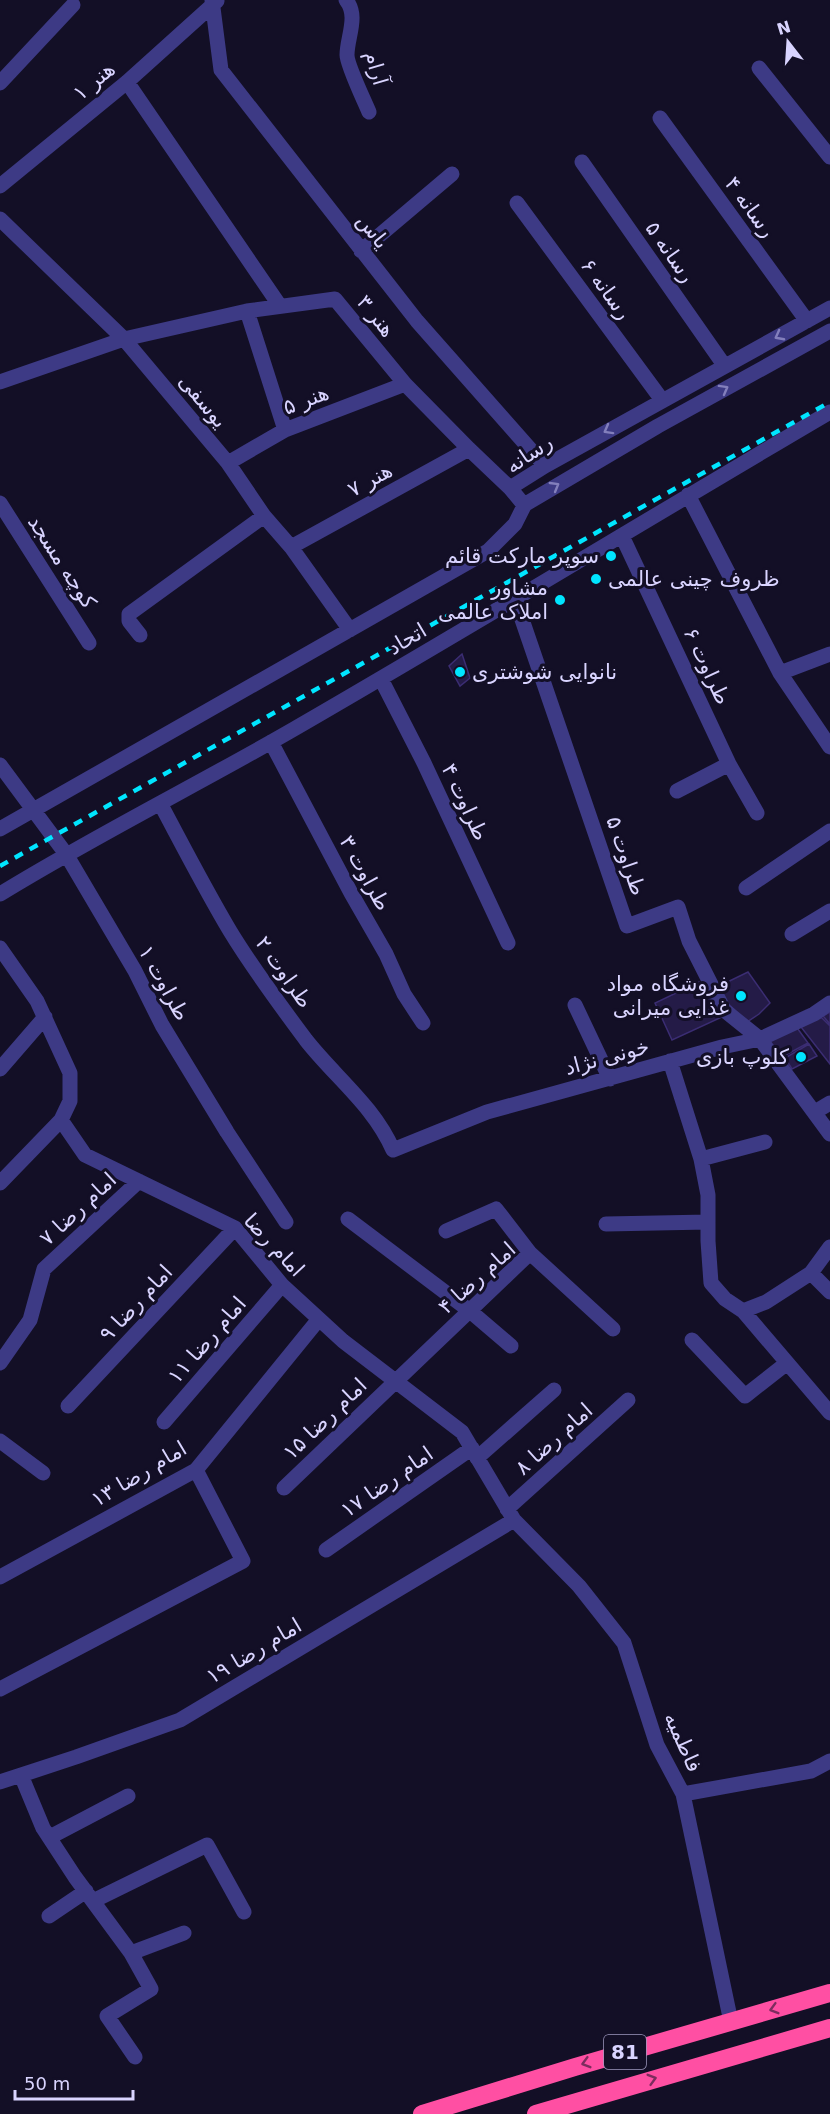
<svg xmlns="http://www.w3.org/2000/svg" width="830" height="2114" font-family="'DejaVu Sans','Noto Sans Arabic',sans-serif">
	<style>
		.building { fill: #241b47; stroke: #3b2d73; stroke-width: 1.5 }
		.lines { fill: none; stroke-linecap: round; stroke-linejoin: round }
		.minor { stroke: #3d3a85; stroke-width: 15 }
		.highway { stroke: #ff4fa3; stroke-width: 18 }
		.rail { stroke: #00e5ff; stroke-width: 4.5; stroke-dasharray: 9 8; stroke-linecap: butt }
		.oneway { stroke: #837fbc }
		.oneway2 { stroke: #7d2c5e }
		.poi-dot { fill: #00e5ff; stroke: #130f26; stroke-width: 2 }
		.labels { text-anchor: middle; stroke-width: 6; stroke-linejoin: round; paint-order: stroke }
		.shield { fill: #130f26; stroke: #9e99be; stroke-width: 1.5 }
		.shield-label { font-size: 20px; font-weight: bold; fill: #d9d4ff }
		.street-label { font-size: 21px; fill: #d9d4ff; stroke: #130f26 }
		.poi-label { font-size: 21px; fill: #d9d4ff; stroke: #130f26; text-anchor: end }
	</style>
	<rect width="100%" height="100%" fill="#130f26"/>
	<path class="building" d="M462,654L470,678L460,686L449,666Z
		M748,972L770,1003L759,1014L747,1022L713,989Z
		M699,982L722,1017L672,1040L655,1003Z
		M830,1012V1024L823,1016Z
		M817,1017L822,1018L830,1026V1064L801,1027Z
		M795,1025L808,1043L782,1057L765,1040Z
		M809,1044L817,1056L792,1069L785,1058Z"/>
	<g class="lines">
		<path class="minor" d="M212,0L221,70L417,321L545,466
			M346,0C359,16 347,37 347,55C347,65 364,100 369,112
			M759,68L830,157
			M127,82L280,306
			M0,83L73,5
			M660,118L807,321
			M582,162L724,365
			M0,186L127,82L217,1
			M517,203L662,400
			M0,219L124,339L228,463L264,516L291,547L350,630
			M361,251L452,174
			M247,311L285,430
			M0,382L124,339L247,311L335,299L405,384L469,449L510,488L524,505L658,426L830,331
			M228,463L285,430L405,384
			M510,488L545,466L830,308
			M688,495L780,673L830,747
			M0,503L89,643
			M622,536L729,764L757,813
			M291,547L469,449
			M515,599L627,926L678,907L689,941L724,1010L760,1039L830,1134
			M140,635L129,621V614L264,516
			M780,673L830,654
			M381,679L424,763L508,943
			M271,742L351,893L386,954L404,994L423,1023
			M0,765L66,854L135,971L162,1025L227,1132L286,1222
			M677,791L729,764
			M160,803C183,846 205,889 230,931C253,969 280,1005 306,1040C335,1077 374,1106 393,1150L487,1112L722,1047L760,1039L814,1014L830,1003
			M0,829L488,551L515,524L525,504
			M746,888L830,831
			M0,894C96,835 197,785 294,729C474,625 651,517 830,412
			M792,934L830,911
			M0,948L37,1001L70,1073V1101L61,1120L85,1155L235,1228L282,1285L343,1341L462,1432L514,1520L579,1586L624,1643L657,1745L683,1794L731,2022
			M575,1005L610,1079
			M670,1061L701,1159
			M0,1069L45,1017
			M815,1112L830,1103
			M765,1142L701,1159L708,1195V1241L711,1283L725,1299L743,1311L766,1302L811,1273L830,1247
			M0,1183L61,1120
			M348,1219L470,1311L511,1346
			M606,1224L708,1222
			M446,1231L496,1209L530,1253
			M811,1273L830,1292
			M743,1311L830,1413
			M692,1340L745,1396L787,1363
			M0,1363L30,1320L44,1269L139,1181
			M68,1406L235,1228
			M164,1422L282,1285
			M0,1441L43,1473
			M477,1458L554,1390
			M284,1488L530,1253L613,1329
			M507,1509L628,1400
			M326,1550L472,1448
			M0,1577L196,1470L319,1319
			M0,1689L243,1561L196,1470
			M21,1775L43,1828L75,1877L131,1953L151,1989L107,2016L135,2057
			M0,1782L76,1757L180,1720L514,1520
			M683,1794L811,1771L830,1761
			M50,1837L128,1796
			M93,1901L207,1845L244,1912
			M49,1916L86,1891
			M131,1953L184,1933"/>
		<path class="highway" d="M422,2114L575,2067L830,1993
			M536,2114L830,2028"/>
		<path class="rail" d="M0,866L830,402"/>
	</g>
	<defs><path id="oneway-chevron" d="M-2-3.5L2.5 0L-2 3.5" fill="none" stroke-width="1.6" stroke-linecap="round" stroke-linejoin="round" transform="scale(1.5)"/></defs>
	<g class="oneway">
		<use href="#oneway-chevron" transform="translate(779 336) rotate(152)"/>
		<use href="#oneway-chevron" transform="translate(724 389) rotate(-29)"/>
		<use href="#oneway-chevron" transform="translate(608 430) rotate(151)"/>
		<use href="#oneway-chevron" transform="translate(555 486) rotate(-30)"/>
	</g>
	<g class="oneway2">
		<use href="#oneway-chevron" transform="translate(774 2009) rotate(164)"/>
		<use href="#oneway-chevron" transform="translate(586 2063) rotate(164)"/>
		<use href="#oneway-chevron" transform="translate(652 2079) rotate(-16)"/>
	</g>
	<g class="poi-dot">
		<circle cx="611" cy="556" r="6"/>
		<circle cx="596" cy="579" r="6"/>
		<circle cx="560" cy="600" r="6"/>
		<circle cx="460" cy="672" r="6"/>
		<circle cx="741" cy="996" r="6"/>
		<circle cx="801" cy="1057" r="6"/>
	</g>
	<g class="labels">
		<rect class="shield" x="604" y="2035" width="42" height="34" rx="4.5"/>
		<g class="shield-label">
			<text x="625" y="2059">81</text>
		</g>
		<g class="street-label">
			<text transform="translate(376 68) rotate(74)" y="7">آرام</text>
			<text transform="translate(94 81) rotate(-40)" y="7">هنر ۱</text>
			<text transform="translate(750 207) rotate(54)" y="7">رسانه ۴</text>
			<text transform="translate(373 231) rotate(52)" y="7">یاس</text>
			<text transform="translate(670 252) rotate(55)" y="7">رسانه ۵</text>
			<text transform="translate(606 289) rotate(54)" y="7">رسانه ۶</text>
			<text transform="translate(376 316) rotate(51)" y="7">هنر ۳</text>
			<text transform="translate(306 400) rotate(-21)" y="7">هنر ۵</text>
			<text transform="translate(203 401) rotate(50)" y="7">یوسفی</text>
			<text transform="translate(529 454) rotate(-34)" y="7">رسانه</text>
			<text transform="translate(370 480) rotate(-29)" y="7">هنر ۷</text>
			<text transform="translate(62 562) rotate(57)" y="7">کوچه مسجد</text>
			<text transform="translate(407 639) rotate(-31)" y="7">اتحاد</text>
			<text transform="translate(707 666) rotate(65)" y="7">طراوت ۶</text>
			<text transform="translate(465 802) rotate(65)" y="7">طراوت ۴</text>
			<text transform="translate(626 856) rotate(71)" y="7">طراوت ۵</text>
			<text transform="translate(365 873) rotate(61)" y="7">طراوت ۳</text>
			<text transform="translate(284 972) rotate(55)" y="7">طراوت ۲</text>
			<text transform="translate(164 983) rotate(61)" y="7">طراوت ۱</text>
			<text transform="translate(607 1057) rotate(-15)" y="7">خونی نژاد</text>
			<text transform="translate(78 1209) rotate(-43)" y="7">امام رضا ۷</text>
			<text transform="translate(274 1245) rotate(47)" y="7">امام رضا</text>
			<text transform="translate(477 1278) rotate(-42)" y="7">امام رضا ۴</text>
			<text transform="translate(136 1303) rotate(-47)" y="7">امام رضا ۹</text>
			<text transform="translate(207 1340) rotate(-49)" y="7">امام رضا ۱۱</text>
			<text transform="translate(325 1419) rotate(-44)" y="7">امام رضا ۱۵</text>
			<text transform="translate(554 1439) rotate(-42)" y="7">امام رضا ۸</text>
			<text transform="translate(139 1474) rotate(-31)" y="7">امام رضا ۱۳</text>
			<text transform="translate(387 1482) rotate(-35)" y="7">امام رضا ۱۷</text>
			<text transform="translate(254 1651) rotate(-31)" y="7">امام رضا ۱۹</text>
			<text transform="translate(683 1742) rotate(66)" y="7">فاطمیه</text>
		</g>
		<g class="poi-label">
			<text x="599" y="563">سوپر مارکت قائم</text>
			<text x="608" y="586" text-anchor="start">ظروف چینی عالمی</text>
			<text x="548" y="595">مشاور<tspan x="548" dy="24">املاک عالمی</tspan></text>
			<text x="472" y="679" text-anchor="start">نانوایی شوشتری</text>
			<text x="729" y="991">فروشگاه مواد<tspan x="729" dy="24">غذایی میرانی</tspan></text>
			<text x="789" y="1064">کلوپ بازی</text>
		</g>
	</g>
	<g transform="translate(788 42) rotate(343)" stroke="#130f26" stroke-width="4.5" paint-order="stroke">
	<path d="M0-4.5L10 22L0 15L-10 22Z" fill="#d9d4ff"/>
	<text y="-9" font-size="16" font-weight="bold" text-anchor="middle" fill="#d9d4ff">N</text>
	</g>
	<path d="M15 2090v9h118v-9" fill="none" stroke="#d9d4ff" stroke-width="3"/>
	<text x="24" y="2090" font-size="18" fill="#d9d4ff" stroke="#130f26" stroke-width="4.5" paint-order="stroke">50 m</text>
</svg>
